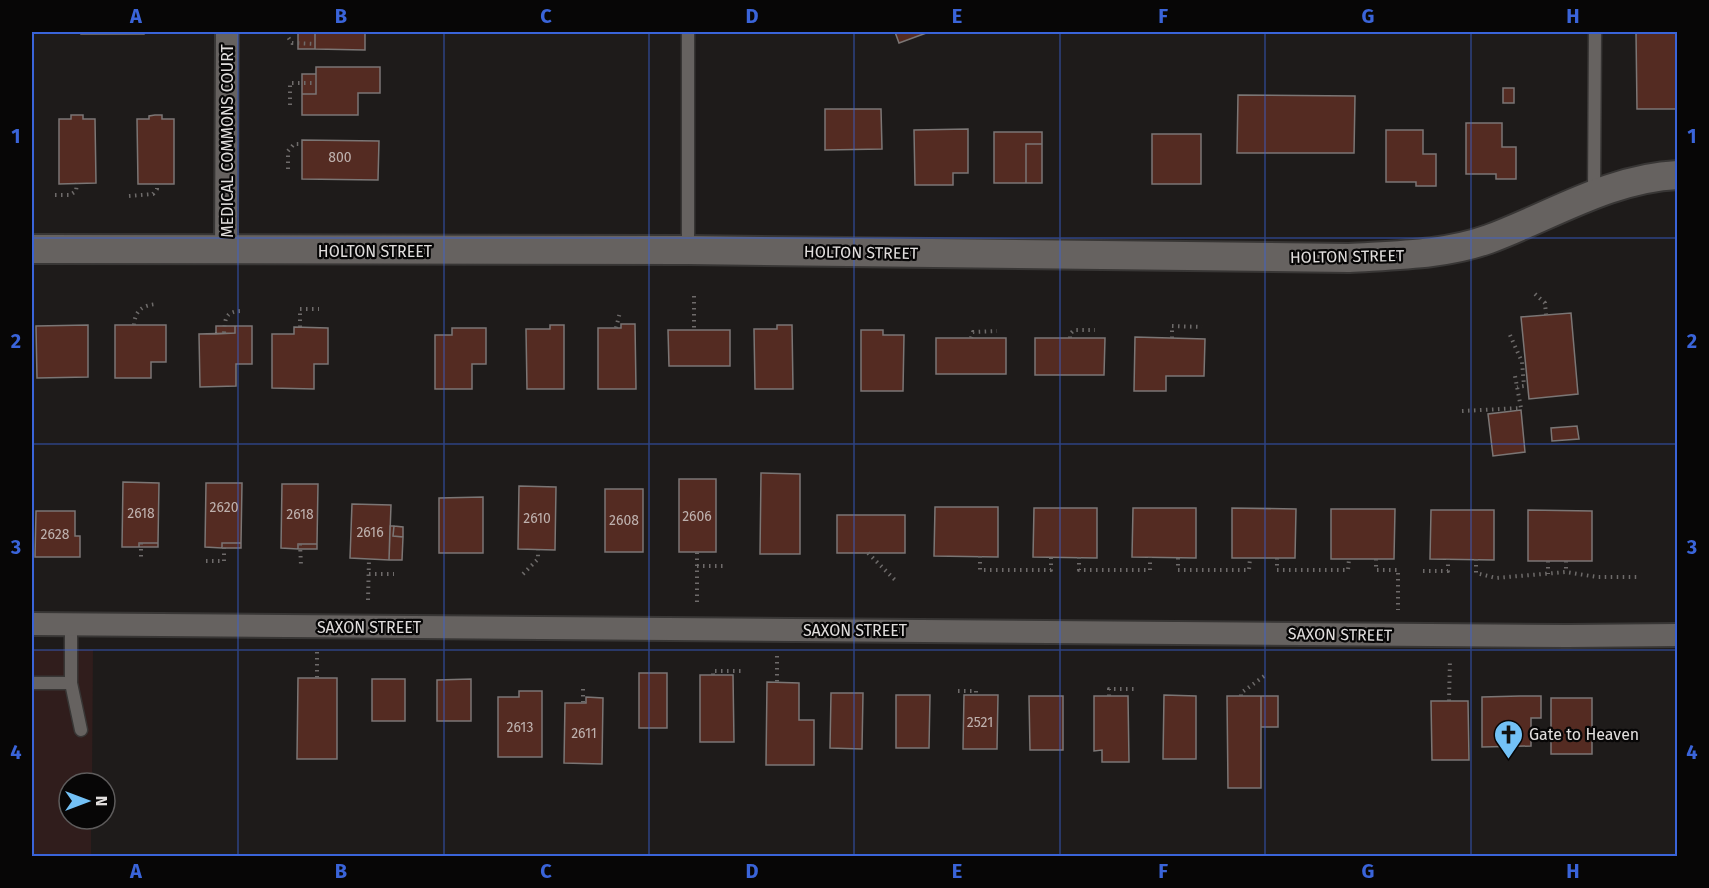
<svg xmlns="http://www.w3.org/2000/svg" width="1709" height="888" font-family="'Fira Sans',sans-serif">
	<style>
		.commercial { fill: #301d1c }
		.building { fill: #542b22; stroke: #7b7675; stroke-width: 1.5 }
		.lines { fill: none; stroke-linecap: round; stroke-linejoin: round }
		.service-casing { stroke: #383635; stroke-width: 15 }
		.minor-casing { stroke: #383635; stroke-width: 26 }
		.tertiary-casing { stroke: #383635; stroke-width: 32 }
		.path { stroke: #6e6b6a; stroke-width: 4; stroke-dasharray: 1.5 4.5; stroke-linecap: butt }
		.service { stroke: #666260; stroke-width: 12 }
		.minor { stroke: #666260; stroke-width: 22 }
		.tertiary { stroke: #666260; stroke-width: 28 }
		.grid { fill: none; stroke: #3a64d9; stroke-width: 1.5; stroke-opacity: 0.55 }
		.labels { text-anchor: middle; stroke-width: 4.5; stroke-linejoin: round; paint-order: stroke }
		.number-label { font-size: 14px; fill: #beb1ae }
		.street-label { font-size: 16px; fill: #e1dedd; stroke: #070606 }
		.poi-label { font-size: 16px; fill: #e1dedd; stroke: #070606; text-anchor: start }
		.neatline { fill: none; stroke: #3a64d9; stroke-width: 2 }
		.grid-label { font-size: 20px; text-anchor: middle; font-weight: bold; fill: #3a64d9 }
	</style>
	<rect width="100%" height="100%" fill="#1e1b1a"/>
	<path class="commercial" d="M32,650H93L92,783H69V819H91V856H32Z"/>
	<path class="building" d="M81,32H144V34H81Z
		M298,32H315V49H298Z
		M315,32H365V50L315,49Z
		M895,32H929L899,43Z
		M1636,32H1678V109H1637Z
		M316,67H380V93H358V115H302V94H316Z
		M302,74H316V94H302Z
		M1503,88H1514V103H1503Z
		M1238,95L1355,96L1354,153H1237Z
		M825,109H881L882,149L825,150Z
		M71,115H83V119H95L96,183L59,184V119H71Z
		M155,115H162V119H174V184H138L137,119H149V116Z
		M1466,123H1502V147H1516V179H1496V174H1466Z
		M968,129V173H953V185H915L914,130Z
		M1386,130H1423V154H1436V186H1416V182H1386Z
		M994,132H1042V144H1026V183H994Z
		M1152,134H1201V184H1152Z
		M302,140L379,141L378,180L302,179Z
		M1026,144H1042V183H1026Z
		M1571,313L1578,394L1529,399L1521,317Z
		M621,324H635L636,389H598V328H621Z
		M88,325V377L37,378L36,326Z
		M115,325H166V362H151V378H115Z
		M550,325H564V389H527L526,329H550Z
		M777,325H792L793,389H755L754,329H777Z
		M216,326H235V333L216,334Z
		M235,326H252V364H236V386L200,387L199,334L235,333Z
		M294,327L328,328V364H314V389L272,388V334H294Z
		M452,328H486V364H472V389H435V335H452Z
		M668,330H730V366H669Z
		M861,330H883V335H904L903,391H861Z
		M1135,337L1205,339L1204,376H1166V391H1134Z
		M936,338H1006V374H936Z
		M1035,338H1105L1104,375H1035Z
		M1521,410L1525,452L1493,456L1488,414Z
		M1577,426L1579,439L1552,441L1551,428Z
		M761,473L800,474V554H760Z
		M679,479H716V552H679Z
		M123,482L159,483L158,543H139V547H122Z
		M206,483H242L241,543H222V548L205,547Z
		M282,484H318L317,544H298V549L281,548Z
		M519,486L556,487L555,550L518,549Z
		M605,489H643V552H605Z
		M483,497V553H439V498Z
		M352,504L391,505L389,560L350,558Z
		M935,507H998V557L934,556Z
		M1034,508H1097V558L1033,557Z
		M1133,508H1196V558L1132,557Z
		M1232,508L1296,509L1295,558H1232Z
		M1331,509H1395L1394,559H1331Z
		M1431,510H1494V560L1430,559Z
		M1528,510L1592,511V561H1528Z
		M36,511H75V536H80V557H35Z
		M837,515H905V553H837Z
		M390,526H394L393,536L403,537L402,560H389Z
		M394,526L403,527V537L393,536Z
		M139,543H158V547H139Z
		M222,543H241V548H222Z
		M298,544H317V549H298Z
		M639,673H667V728H639Z
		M700,675H733L734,742H700Z
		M298,678H337V759H297Z
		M372,679H405V721H372Z
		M471,679V721H437V680Z
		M767,682L799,683V720H814V765H766Z
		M519,691H542V757H498V697H519Z
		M831,693H863L862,749L830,748Z
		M896,695H930L929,748H896Z
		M964,695H998L997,749H963Z
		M1164,695L1196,696V759H1163Z
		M1029,696H1063V750H1030Z
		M1094,696H1128L1129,762H1102V750L1094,751Z
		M1227,696H1261V788H1228Z
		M1261,696H1278V727H1261Z
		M1520,696H1541V718H1531V746L1482,747V697Z
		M586,697L603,698L602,764L564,763L565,703H586Z
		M1551,698H1592V754H1551Z
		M1431,701H1468L1469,760H1432Z"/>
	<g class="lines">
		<defs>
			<path id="service" d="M688,32V250
				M1594,194L1595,32
				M71,624V683L81,730
				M32,683H71"/>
			<path id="minor" d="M226,251L227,32
				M32,624L1567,636L1678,635"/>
			<path id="tertiary" d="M32,249L688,250L1349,258C1395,255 1445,255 1489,239C1551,216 1610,178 1678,175"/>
		</defs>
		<use href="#service" class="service-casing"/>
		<use href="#minor" class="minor-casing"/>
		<use href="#tertiary" class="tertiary-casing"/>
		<path class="path" d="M288,32V37L292,43L315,44
			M290,105V83H316
			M288,169V151L294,144H302
			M55,195H70L76,191L77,183
			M129,196L153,194L157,189V184
			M1535,294L1545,303L1546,315
			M694,296V330
			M134,325C135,310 143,305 157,304
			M300,327V309H319
			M616,328L620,312
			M224,333C225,319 225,311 242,311
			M1510,335L1522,362L1524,386L1517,387
			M971,338L973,332L997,331
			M1070,338V334L1074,330H1095
			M1172,338V326L1202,327
			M1462,411L1521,408L1515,376
			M141,543V559
			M300,544L301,565
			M868,553L897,582
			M980,556V570H1051V557
			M1079,557V570H1150V557
			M1178,558V570H1249L1250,558
			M1277,558V570H1348L1349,559
			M1376,559V570H1398V610
			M1476,559V573L1496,578L1566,572L1597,577H1638
			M206,561H224V543
			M1548,561V574
			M1566,561V572
			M697,566H726
			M1423,571H1448V559
			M369,574H394
			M523,574L538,559V550
			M368,600L369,559
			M697,602V552
			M317,652V678
			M777,656V682
			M713,675V671H742
			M583,689V703
			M958,691H976V695
			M1109,696V689H1137
			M1241,696V693L1267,674
			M1449,701L1450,659"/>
		<use href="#service" class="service"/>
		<use href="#minor" class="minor"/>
		<use href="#tertiary" class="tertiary"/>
	</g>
	<path class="grid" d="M238,32V856M444,32V856M649,32V856M854,32V856M1060,32V856M1265,32V856M1471,32V856M32,238H1678M32,444H1678M32,650H1678"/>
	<defs>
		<symbol id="church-pin" viewBox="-11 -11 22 30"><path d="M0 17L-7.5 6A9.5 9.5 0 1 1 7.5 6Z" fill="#73c1f6" stroke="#070606"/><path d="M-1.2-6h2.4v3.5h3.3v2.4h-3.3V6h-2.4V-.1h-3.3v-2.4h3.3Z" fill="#111"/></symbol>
	</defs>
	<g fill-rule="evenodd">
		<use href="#church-pin" x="1492" y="718" width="33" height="45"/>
	</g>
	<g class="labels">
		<g class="number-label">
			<text x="340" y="162">800</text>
			<text x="224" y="512">2620</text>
			<text x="141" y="518">2618</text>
			<text x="300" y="519">2618</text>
			<text x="697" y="521">2606</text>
			<text x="537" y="523">2610</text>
			<text x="624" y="525">2608</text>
			<text x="370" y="537">2616</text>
			<text x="55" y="539">2628</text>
			<text x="980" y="727">2521</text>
			<text x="520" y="732">2613</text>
			<text x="584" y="738">2611</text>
		</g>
		<g class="street-label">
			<text transform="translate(227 141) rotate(-90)" y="6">MEDICAL COMMONS COURT</text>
			<text x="375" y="257">HOLTON STREET</text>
			<text transform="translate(861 252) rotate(1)" y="6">HOLTON STREET</text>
			<text transform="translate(1347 256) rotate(-1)" y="6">HOLTON STREET</text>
			<text x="369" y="633">SAXON STREET</text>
			<text x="855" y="636">SAXON STREET</text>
			<text transform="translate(1340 634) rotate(1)" y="6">SAXON STREET</text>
		</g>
		<g class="poi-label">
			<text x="1529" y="740">Gate to Heaven</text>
		</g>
	</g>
	<rect width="1709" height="888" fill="none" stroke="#070606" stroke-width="66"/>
	<g transform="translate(87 801) rotate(90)"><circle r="28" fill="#070606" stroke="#5e5c5c" stroke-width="1.5"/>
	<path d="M0-4.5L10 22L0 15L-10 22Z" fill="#73c1f6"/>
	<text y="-9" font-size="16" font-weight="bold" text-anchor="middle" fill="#e1dedd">N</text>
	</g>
	<rect x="33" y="33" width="1643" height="822" class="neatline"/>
	<g class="grid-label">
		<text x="136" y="23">A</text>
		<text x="341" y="23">B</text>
		<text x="546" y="23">C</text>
		<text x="752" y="23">D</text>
		<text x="957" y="23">E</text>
		<text x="1163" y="23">F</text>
		<text x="1368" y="23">G</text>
		<text x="1573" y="23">H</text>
		<text x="16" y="143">1</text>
		<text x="1692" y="143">1</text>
		<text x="16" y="348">2</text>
		<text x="1692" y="348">2</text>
		<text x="16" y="554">3</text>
		<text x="1692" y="554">3</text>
		<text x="16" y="759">4</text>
		<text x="1692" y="759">4</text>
		<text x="136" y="878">A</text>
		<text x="341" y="878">B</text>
		<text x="546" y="878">C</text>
		<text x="752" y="878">D</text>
		<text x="957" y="878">E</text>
		<text x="1163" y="878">F</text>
		<text x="1368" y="878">G</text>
		<text x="1573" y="878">H</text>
	</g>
</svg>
